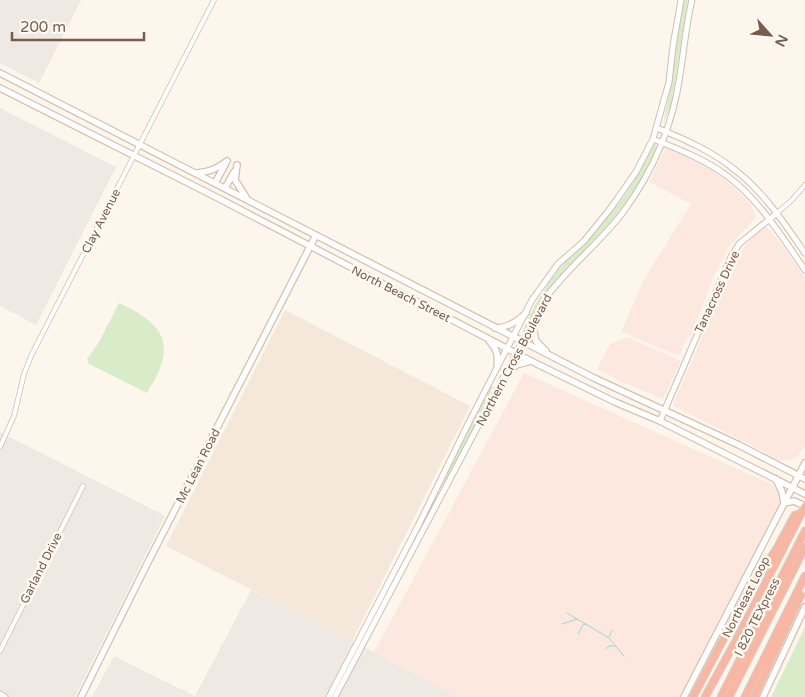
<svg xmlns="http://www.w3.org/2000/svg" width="805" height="697" font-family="'Varela Round',sans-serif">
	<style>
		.residential { fill: #f5e8da }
		.commercial { fill: #fde8e0 }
		.industrial { fill: #efe9e4 }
		.green { fill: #d8ecc9 }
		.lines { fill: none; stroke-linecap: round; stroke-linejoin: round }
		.stream { stroke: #a5d3da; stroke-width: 1 }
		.minor-casing { stroke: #d1beb0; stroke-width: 5.5 }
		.tertiary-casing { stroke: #d1beb0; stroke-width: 7 }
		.secondary-casing { stroke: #d6c0b0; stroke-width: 8 }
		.motorway-casing { stroke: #dad1cd; stroke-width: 9 }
		.minor { stroke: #fff; stroke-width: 4 }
		.tertiary { stroke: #fff; stroke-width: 5 }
		.secondary { stroke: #fff; stroke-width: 5.5 }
		.motorway { stroke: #f7b7a3; stroke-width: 7 }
		.labels { text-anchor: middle; stroke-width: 5; stroke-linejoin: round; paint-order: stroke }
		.street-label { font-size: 12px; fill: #7a5c4d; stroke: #fffaf3 }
	</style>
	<rect width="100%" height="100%" fill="#fdf6ec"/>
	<path class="residential" d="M285,310L470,406L352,641L166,546Z"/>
	<path class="commercial" d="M669,149L710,168L732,185L751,205L755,215V218L728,248L714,276L691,336L688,335L679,356L621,332L643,281L691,204L649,182L664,151Z
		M766,226L783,246L805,278V446L797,457L792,460H780L674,406V402L681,386L724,284L742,250L755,234Z
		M627,337L681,361L663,399L620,381L597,369L610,344Z
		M524,373L771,484L778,491L780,498V503L680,697H458L374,652Z"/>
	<path class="industrial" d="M0,0H81L39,83L0,63Z
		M0,108L116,167L36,325L0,306Z
		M0,432L165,516L75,697H0Z
		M251,590L374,652L458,697H92L114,656L195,696Z"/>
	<path class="green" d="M683,0H688L674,88L670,107L663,124L671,86L676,42Z
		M654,144H656C656,153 649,164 645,172C632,194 618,216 600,234C584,252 565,268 550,287C541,299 530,325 522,332L536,303L551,280L561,266L596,230L619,203L633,183L651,146Z
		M119,303C148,317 174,332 160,368C157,377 151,385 147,393L89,364L87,359L99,342Z
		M491,385L493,387L476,425L439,496L449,468Z
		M805,627V697H771Z"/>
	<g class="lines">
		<path class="stream" d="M567,613L609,638L624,656
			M562,624L577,619
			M578,634L583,625L586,624
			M609,637L612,630
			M606,649L609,646H616"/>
		<defs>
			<path id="minor" d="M777,213L792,200L805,185
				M0,447L14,416L24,374L31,356L214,0
				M0,651L83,486"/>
			<path id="tertiary" d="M657,128C684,139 712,151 735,170C764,192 784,223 805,253
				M653,139C678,149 704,159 726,175C759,199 782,237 805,270
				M660,421L730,259L739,244L777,213
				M0,694L5,697
				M329,697L418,526L467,426L532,300L558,264L584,241L610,209L636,172L653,139L669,82L673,46L681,0
				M335,697L545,299C568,267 600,243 624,211C653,171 673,125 680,75C684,50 686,25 692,0"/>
			<path id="secondary" d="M0,73L594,378L739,445L805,479
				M0,88L218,198L531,361L615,402L660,421L805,494
				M237,165L235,180L246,197
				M197,173C209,172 218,169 227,161
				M215,183L225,165
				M225,188L234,172
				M532,324L536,341L546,351
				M495,328C508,328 517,322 526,313
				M490,342C498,350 498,357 497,368
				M503,379L516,365L531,361
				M776,479L782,492L784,503
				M784,503L794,501L805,506
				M81,697L146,566L316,235
				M684,697L805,463
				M763,697L805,607"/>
			<path id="motorway" d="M693,697L744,600L777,548L795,515L802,513
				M705,697L733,646L805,506
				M721,697L805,531
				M729,697L805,547
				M745,697L805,576
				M754,697L801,595"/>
		</defs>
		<use href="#minor" class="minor-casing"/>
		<use href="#tertiary" class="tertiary-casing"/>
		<use href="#secondary" class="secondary-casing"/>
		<use href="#motorway" class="motorway-casing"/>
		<use href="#minor" class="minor"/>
		<use href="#tertiary" class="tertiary"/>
		<use href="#secondary" class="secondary"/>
		<use href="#motorway" class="motorway"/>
	</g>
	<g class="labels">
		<g class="street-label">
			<text transform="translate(101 221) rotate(-63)" y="4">Clay Avenue</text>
			<text transform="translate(717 292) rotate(-65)" y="4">Tanacross Drive</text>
			<text transform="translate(401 294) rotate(27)" y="4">North Beach Street</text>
			<text transform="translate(514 360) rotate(-62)" y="4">Northern Cross Boulevard</text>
			<text transform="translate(198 466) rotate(-63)" y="4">Mc Lean Road</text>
			<text transform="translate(41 568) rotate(-63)" y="4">Garland Drive</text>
			<text transform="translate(746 597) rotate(-63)" y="4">Northeast Loop</text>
			<text transform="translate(757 617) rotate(-63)" y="4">I 820 TEXpress</text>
		</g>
	</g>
	<g transform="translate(770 35) rotate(117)" stroke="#fffaf3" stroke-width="4" paint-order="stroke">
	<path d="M0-4L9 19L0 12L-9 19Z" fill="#7a5c4d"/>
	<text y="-8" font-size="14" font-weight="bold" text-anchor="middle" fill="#7a5c4d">N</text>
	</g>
	<path d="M12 32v8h132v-8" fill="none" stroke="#7a5c4d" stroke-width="2.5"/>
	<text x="20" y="32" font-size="15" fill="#7a5c4d" stroke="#fffaf3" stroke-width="4" paint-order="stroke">200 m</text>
</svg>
